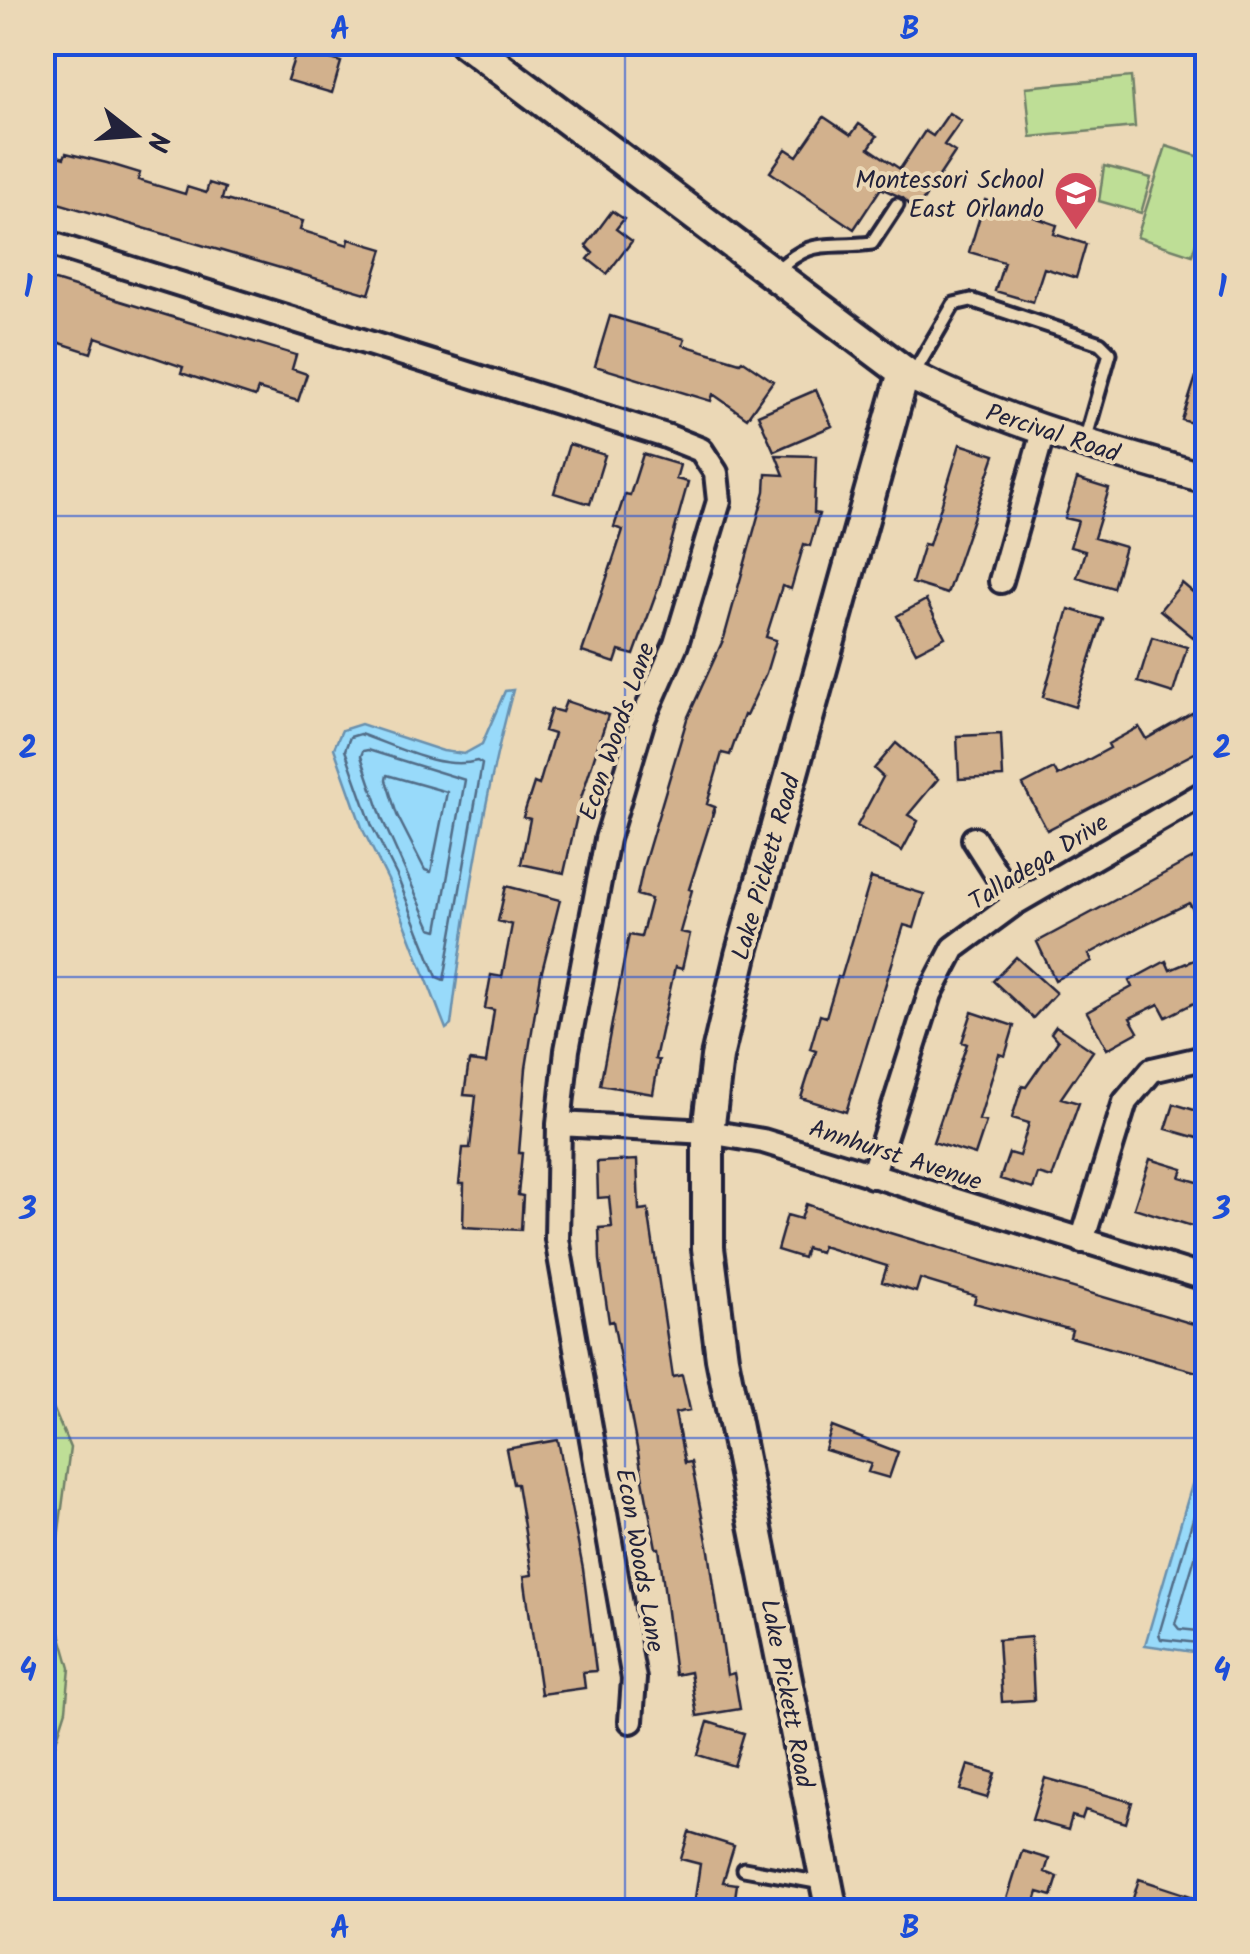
<svg xmlns="http://www.w3.org/2000/svg" width="1250" height="1954" font-family="Kalam,sans-serif">
	<style>
		.green { fill: #bede96; stroke: #708068; stroke-width: 2.5 }
		.water { fill: #98dafa; stroke: #6990ae; stroke-width: 2.5 }
		.lines { fill: none; stroke-linecap: round; stroke-linejoin: round }
		.shore { stroke: #516c87; stroke-width: 2.5 }
		.building { fill: #d2b18d; stroke: #22223b; stroke-width: 2.5 }
		.service-casing { stroke: #22223b; stroke-width: 19 }
		.minor-casing { stroke: #22223b; stroke-width: 30 }
		.tertiary-casing { stroke: #22223b; stroke-width: 35 }
		.secondary-casing { stroke: #22223b; stroke-width: 38 }
		.service { stroke: #ebd8b6; stroke-width: 11 }
		.minor { stroke: #ebd8b6; stroke-width: 22 }
		.tertiary { stroke: #ebd8b6; stroke-width: 28 }
		.secondary { stroke: #ebd8b6; stroke-width: 30 }
		.grid { fill: none; stroke: #1d4ed8; stroke-width: 2.5; stroke-opacity: 0.55 }
		.labels { text-anchor: middle; stroke-width: 8; stroke-linejoin: round; paint-order: stroke }
		.poi-label { font-size: 25px; fill: #22223b; stroke: #ebd8b6; text-anchor: end }
		.street-label { font-size: 25px; fill: #22223b; stroke: #ebd8b6 }
		.neatline { fill: none; stroke: #1d4ed8; stroke-width: 4 }
		.grid-label { font-size: 32px; text-anchor: middle; font-weight: bold; fill: #1d4ed8 }
	</style>
	<rect width="100%" height="100%" fill="#ebd8b6"/>
	<filter id="ink" filterUnits="userSpaceOnUse"><feTurbulence type="fractalNoise" baseFrequency=".01" numOctaves="2"/><feDisplacementMap in="SourceGraphic" scale="20" xChannelSelector="R" yChannelSelector="G"/><feConvolveMatrix kernelMatrix="1 2 1 2 8 2 1 2 1" color-interpolation-filters="sRGB"/></filter>
	<g filter="url(#ink)">
		<path class="green" d="M1131,77L1135,127L1031,137L1026,87Z
			M1166,146L1207,159V208L1192,255L1137,237Z
			M1104,166L1151,178L1141,213L1099,201Z
			M43,1392L49,1398L70,1448L50,1598L70,1668L66,1710L43,1782Z"/>
		<path class="water" d="M513,690C483,801 465,911 451,1025L446,1029L388,880L363,830L334,748L342,730L361,724L443,751L464,754L482,744L505,691Z
			M1207,1436V1654L1145,1645L1206,1437Z"/>
		<g class="lines">
			<path class="shore" d="M360,734C395,746 441,771 477,761L482,764L444,980L437,977L397,876L372,826L345,750L350,737Z
				M368,750L465,780L438,930L431,928L383,821L361,756L363,751Z
				M387,775L447,792L431,872L425,870L397,815L386,780Z
				M1208,1468L1159,1634L1161,1639L1208,1644
				M1208,1514L1175,1624L1179,1629L1208,1632"/>
		</g>
		<path class="building" d="M297,49L341,62L332,93L287,80Z
			M949,113L961,121L944,145L955,152L916,211L903,198L881,188L854,229L770,172L786,149L797,156L824,117L851,135L859,124L877,136L869,148L900,169L925,131L933,136Z
			M42,151L64,158L66,153L107,163L140,173L138,180L185,194L187,187L206,193L209,183L225,188L222,199L303,221L300,230L348,245L349,239L383,249L369,294L51,201L56,187L42,183Z
			M985,200L1057,225L1054,234L1086,244L1076,278L1044,268L1033,302L995,291L1004,262L969,252Z
			M612,211L624,219L616,229L632,241L607,274L588,259L593,253L586,246Z
			M42,277L296,355L292,369L307,374L298,401L258,389L255,397L221,386L181,373L183,367L96,337L91,353L42,337Z
			M610,316L685,339L683,345L740,362L742,360L773,381L747,418L713,394L711,401L595,366Z
			M1204,352H1208V428L1182,420Z
			M816,390L832,426L774,451L758,415Z
			M569,444L605,455L590,504L554,493Z
			M960,444L995,455L947,594L912,583L924,544L929,545Z
			M643,454L680,465L676,479L688,482L659,586L634,655L619,651L615,663L582,652L623,530L614,527L625,494L630,495Z
			M776,455L816,456L814,513L819,514L810,546L804,544L791,589L782,586L766,637L776,640L766,673L746,716L744,715L730,755L722,753L707,804L715,807L689,889L692,890L680,932L690,934L682,969L675,967L655,1059L659,1060L653,1094L600,1085L629,935L641,937L651,899L637,895L643,867L687,719L724,638L765,491L766,474L784,475Z
			M1077,479L1109,489L1094,538L1125,547L1113,588L1077,577L1085,551L1070,547L1078,521L1065,518Z
			M1182,583L1208,605V620L1193,637L1160,610Z
			M926,600L945,637L916,652L897,616Z
			M1069,609L1103,619L1075,707L1043,697Z
			M1152,637L1187,647L1173,693L1138,682Z
			M566,701L608,715L581,798L564,873L521,864L530,819L523,817L534,783L539,785L554,734L544,731L551,709L562,712Z
			M1208,704V746L1047,830L1023,785L1054,769L1058,776L1110,748L1108,744L1139,727L1146,739Z
			M1001,734L1003,777L959,779L957,736Z
			M896,743L938,779L908,815L918,821L902,851L857,826L883,777L874,769Z
			M1208,850V899L1192,908L1189,903L1143,925L1089,954L1092,961L1055,980L1037,942Z
			M871,878L924,894L914,928L904,925L846,1112L801,1098L816,1051L810,1049L820,1015L826,1017L838,977L841,978Z
			M506,886L560,900L541,975L526,1068L519,1153H522L518,1195L523,1196L521,1230L463,1227L464,1184H459L463,1148H470L476,1096L464,1095L469,1061L486,1063L494,1010L485,1008L491,975L502,977L512,925L498,921Z
			M1208,954V996L1166,1017L1159,1004L1130,1018L1138,1032L1107,1049L1087,1012L1132,987L1129,981L1166,961L1170,970Z
			M1016,957L1056,993L1033,1018L993,981Z
			M972,1012L1014,1026L1005,1056L999,1054L979,1120L986,1122L975,1155L933,1142L967,1044L962,1042Z
			M1056,1026L1093,1051L1061,1098L1079,1103L1052,1178L1038,1174L1033,1189L1000,1179L1009,1153L1019,1156L1029,1123L1012,1118L1022,1086L1026,1087L1058,1041L1051,1033Z
			M1174,1104L1208,1114V1141L1166,1129Z
			M1150,1159L1183,1169L1180,1177L1208,1185V1231L1134,1208Z
			M637,1160L639,1210L648,1209L673,1377L682,1375L690,1410L675,1413L685,1463L691,1462L709,1551L727,1675L734,1673L740,1709L697,1716L690,1672L675,1675L659,1548H656L613,1321L609,1322L600,1260L599,1228L612,1227L609,1197L598,1198L597,1162Z
			M806,1204L880,1230L1207,1328L1202,1341L1208,1343V1375L1070,1337L1072,1330L974,1303L976,1296L920,1279L916,1292L882,1282L887,1266L822,1246L820,1252L806,1248L803,1258L777,1250L787,1215L801,1219Z
			M832,1427L898,1452L889,1478L868,1472L871,1464L825,1450Z
			M558,1440L583,1569L596,1671L583,1672L585,1688L541,1694L524,1576L532,1575L517,1484H513L506,1449Z
			M1031,1637L1034,1700L1002,1702L998,1640Z
			M708,1722L744,1733L734,1766L698,1755Z
			M968,1765L995,1773L987,1798L960,1790Z
			M1045,1778L1132,1802L1126,1823L1085,1810L1082,1819L1072,1816L1068,1830L1032,1820Z
			M689,1832L734,1846L723,1882L737,1884L733,1912H693L700,1864L681,1859Z
			M1022,1851L1049,1859L1045,1872L1058,1877L1052,1896L1038,1892L1032,1912L1005,1905Z
			M1139,1879L1191,1896L1187,1912H1153L1131,1905Z"/>
		<g class="lines">
			<defs>
				<path id="service" d="M776,272C811,236 827,249 872,243L897,205
					M912,376L954,304L971,300L1100,343L1110,353L1084,444
					M744,1869L822,1883"/>
				<path id="minor" d="M42,241L666,436L701,450L716,473L719,501L676,644L643,719L607,839L567,1050L559,1124L557,1239L634,1679L631,1721
					M1001,581L1043,432
					M974,839L1015,903
					M559,1124L708,1132L763,1141L1208,1279
					M872,1176L930,994L954,948L1015,903L1208,791
					M1082,1241L1125,1102L1152,1070L1208,1057"/>
				<path id="tertiary" d="M904,372C1001,422 1103,449 1208,479"/>
				<path id="secondary" d="M465,42L904,372L741,955L717,1057L708,1132V1248L722,1358L832,1912"/>
			</defs>
			<use href="#service" class="service-casing"/>
			<use href="#minor" class="minor-casing"/>
			<use href="#tertiary" class="tertiary-casing"/>
			<use href="#secondary" class="secondary-casing"/>
			<use href="#service" class="service"/>
			<use href="#minor" class="minor"/>
			<use href="#tertiary" class="tertiary"/>
			<use href="#secondary" class="secondary"/>
		</g>
	</g>
	<path class="grid" d="M625,42V1912M42,516H1208M42,977H1208M42,1438H1208"/>
	<defs>
		<symbol id="school-pin" viewBox="-11 -11 22 30"><path d="M0 17L-7.5 6A9.5 9.5 0 1 1 7.5 6Z" fill="#d1495b" stroke="#ebd8b6"/><path d="M0-5L7-2L0 1L-7-2ZM-4 1L0 2.5L4 1V4Q0 6-4 4Z" fill="#fff"/></symbol>
	</defs>
	<g fill-rule="evenodd">
		<use href="#school-pin" x="1051" y="168" width="50" height="68"/>
	</g>
	<g class="labels">
		<g class="poi-label">
			<text x="1044" y="188">Montessori School<tspan x="1044" dy="29">East Orlando</tspan></text>
		</g>
		<g class="street-label">
			<text transform="translate(1053 432) rotate(18)" y="9">Percival Road</text>
			<text transform="translate(616 731) rotate(-71)" y="9">Econ Woods Lane</text>
			<text transform="translate(1038 861) rotate(-32)" y="9">Talladega Drive</text>
			<text transform="translate(765 867) rotate(-74)" y="9">Lake Pickett Road</text>
			<text transform="translate(896 1154) rotate(18)" y="9">Annhurst Avenue</text>
			<text transform="translate(641 1560) rotate(80)" y="9">Econ Woods Lane</text>
			<text transform="translate(788 1693) rotate(79)" y="9">Lake Pickett Road</text>
		</g>
	</g>
	<rect width="1250" height="1954" fill="none" stroke="#ebd8b6" stroke-width="110"/>
	<g transform="translate(135 135) rotate(107)" stroke="#ebd8b6" stroke-width="8" paint-order="stroke">
	<path d="M0-8L18 38L0 25L-18 38Z" fill="#22223b"/>
	<text y="-15" font-size="28" font-weight="bold" text-anchor="middle" fill="#22223b">N</text>
	</g>
	<rect x="55" y="55" width="1140" height="1844" class="neatline"/>
	<g class="grid-label">
		<text x="340" y="39">A</text>
		<text x="910" y="39">B</text>
		<text x="28" y="297">1</text>
		<text x="1222" y="297">1</text>
		<text x="28" y="758">2</text>
		<text x="1222" y="758">2</text>
		<text x="28" y="1219">3</text>
		<text x="1222" y="1219">3</text>
		<text x="28" y="1680">4</text>
		<text x="1222" y="1680">4</text>
		<text x="340" y="1938">A</text>
		<text x="910" y="1938">B</text>
	</g>
</svg>
